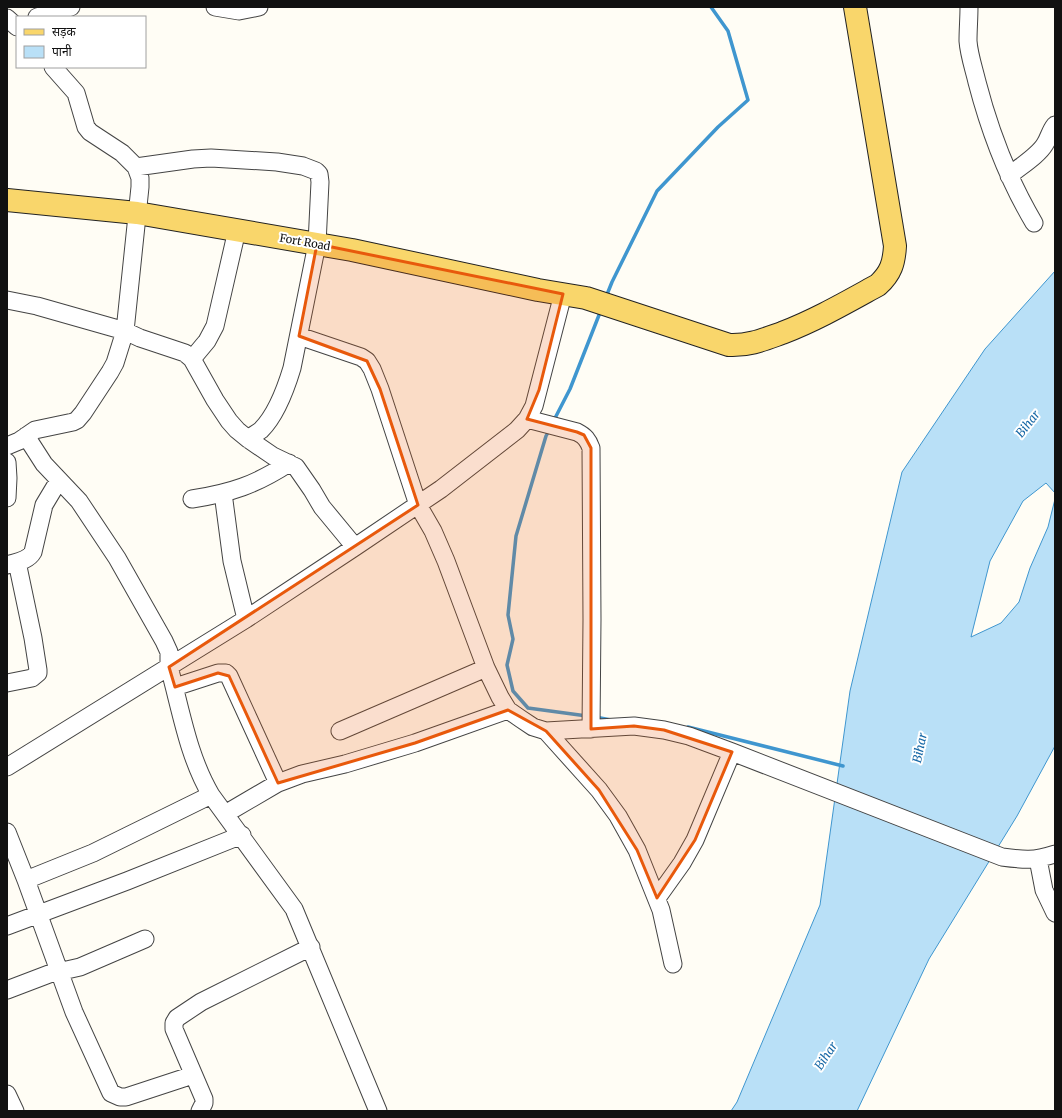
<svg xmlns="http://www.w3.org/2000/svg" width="1062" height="1118" font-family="Merriweather,'Noto Sans Devanagari',serif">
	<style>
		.water { fill: #b9e0f7; stroke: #3f96cf }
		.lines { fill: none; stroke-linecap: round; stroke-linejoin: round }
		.stream { stroke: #3f96cf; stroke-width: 3.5 }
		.minor-casing { stroke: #444; stroke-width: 19 }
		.major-casing { stroke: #222; stroke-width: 24 }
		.minor { stroke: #fff; stroke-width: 17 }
		.major { stroke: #f9d66b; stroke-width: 22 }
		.marked { fill: #e8590c; fill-opacity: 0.2; stroke: #e8590c; stroke-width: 3; stroke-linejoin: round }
		.labels { text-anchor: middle; stroke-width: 4; stroke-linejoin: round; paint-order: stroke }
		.street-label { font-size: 11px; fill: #111; stroke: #fff }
		.water-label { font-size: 12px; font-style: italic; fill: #1768a6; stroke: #fff }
	</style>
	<rect width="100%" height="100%" fill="#fffdf5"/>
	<path class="water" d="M1055,271V493L1046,483L1023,501L990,561L971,637L1001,623L1019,602L1030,568L1048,527L1055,499V746L1017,816L929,959L857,1111H731L737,1102L820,905L850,691L902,472L985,349Z"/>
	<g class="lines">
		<path class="stream" d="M606,297L612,282L657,191L718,127L748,100L728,31L711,7
			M553,422L570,389L601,310
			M550,429L546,436L516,536L508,615L513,639L507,665L513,691L528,708L587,716
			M595,717L611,720
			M688,727L843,766"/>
		<defs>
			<path id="minor" d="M215,7L239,11L259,7
				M969,7C969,18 968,30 968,41C969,55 974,69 977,82C990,132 1008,179 1034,223
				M37,17L71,7
				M7,18L17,27
				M136,167L193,159L211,158L277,162L303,166L316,171L319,174L320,182L317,244L292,368C286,388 276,415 261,430C257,433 252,436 248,439
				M1009,176C1019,167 1038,156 1045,144C1049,138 1050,131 1055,125
				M7,300L37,306L125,331L140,338L185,353L192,359L215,400L229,421L237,430L248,439L273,456L296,467L312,490L322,507L355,547
				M299,336L361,357L367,361L372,369L380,389L418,505L433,531L446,561L486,668L500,697L508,710L521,719L533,727L546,731L634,726L664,730L689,736L732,752L1002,857C1025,860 1033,861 1055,854
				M192,359L207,341L215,326L237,230
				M527,419L577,432C585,436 588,440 591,448L592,619L591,729
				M26,436L44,464L79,501L117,558L164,641L169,652V667C181,710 188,756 211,795L294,909L378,1111
				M7,446L19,441L35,430L73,422L77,420L83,413L110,372L115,363L125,331L140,187V178L136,167L122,153L90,132L86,127L76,93L53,67
				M7,462L8,478L7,498
				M223,493L232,561L246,619
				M192,499C231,493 255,485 289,463
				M7,565C16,562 28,561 33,552L44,505L59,480
				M7,683L32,678L38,673V670L33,638L17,562
				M175,687L218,673H226L229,676L278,783
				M340,731L486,668
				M546,731L599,790L618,816L637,850L661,910L673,964
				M7,767L246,619L355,547L441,489L517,430L527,419L534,406L563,294
				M225,814L278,783L302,774L345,764L415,743L508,710
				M7,832L26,880L74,1012L111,1093L120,1097H126L193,1075
				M1038,859L1044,890L1055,913
				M26,880L93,853L211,795
				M657,898L682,863L695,840L732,752
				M7,926L127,881L242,835
				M7,990L49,974L80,967L145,939
				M7,1094L15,1111
				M200,1111L204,1103V1099L174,1029V1023L177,1018L201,1002L311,947"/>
			<path id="major" d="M7,200L137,213L352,250L538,290L586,298L729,345C749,346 765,339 782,333C816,320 847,302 878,285C891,273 894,263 895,246L855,7"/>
		</defs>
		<use href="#minor" class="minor-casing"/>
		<use href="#major" class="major-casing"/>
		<use href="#minor" class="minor"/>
		<use href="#major" class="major"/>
	</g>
	<path class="marked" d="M317,244L563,294L539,390L527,419L577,432L584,435L591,448V729L634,726L664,730L732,752L695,840L657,898L637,850L599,790L546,731L508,710L415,743L278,783L229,676L218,673L175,687L169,667L418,505L380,389L367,361L299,336Z"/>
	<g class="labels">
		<g class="street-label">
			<text transform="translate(305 242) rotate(10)" y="4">Fort Road</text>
		</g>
		<g class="water-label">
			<text transform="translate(1028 424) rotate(-52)" y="4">Bihar</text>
			<text transform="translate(920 748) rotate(-78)" y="4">Bihar</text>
			<text transform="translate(826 1056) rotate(-56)" y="4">Bihar</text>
		</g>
	</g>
	<rect width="1062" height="1118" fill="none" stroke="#111111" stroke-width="16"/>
	<rect x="16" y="16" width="130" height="52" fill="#ffffff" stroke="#a0a0a0"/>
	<rect x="24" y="29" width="20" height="6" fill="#f9d66b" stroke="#a0a0a0"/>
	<text x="52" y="36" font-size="12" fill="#111111">सड़क</text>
	<rect x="24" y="46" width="20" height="12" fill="#b9e0f7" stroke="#a0a0a0"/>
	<text x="52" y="56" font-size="12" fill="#111111">पानी</text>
</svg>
